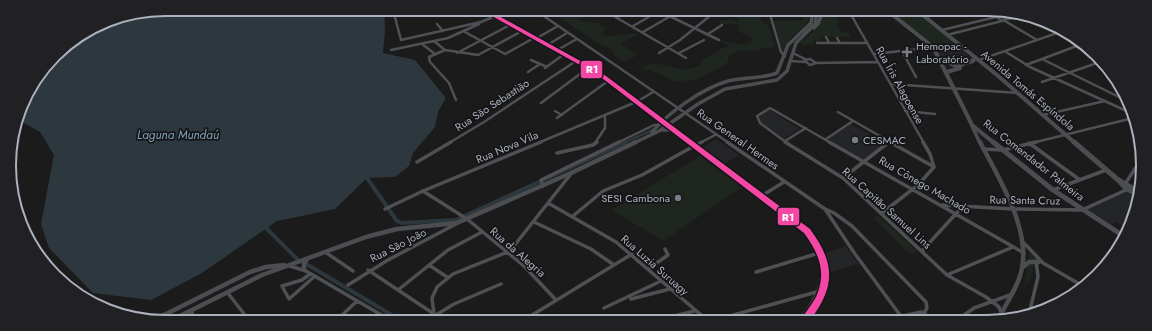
<svg xmlns="http://www.w3.org/2000/svg" width="1152" height="331" font-family="Jost,sans-serif">
	<style>
		.built { fill: #242527 }
		.green { fill: #1e261f }
		.water { fill: #2c373e }
		.lines { fill: none; stroke-linecap: round; stroke-linejoin: round }
		.canal-far1 { stroke: #2c373e; stroke-width: 3 }
		.canal { stroke: #2c373e; stroke-width: 4 }
		.minor-far1 { stroke: #4f5054; stroke-width: 2.5 }
		.minor { stroke: #4f5054; stroke-width: 3.5 }
		.major-far1 { stroke: #4c4d50; stroke-width: 3.5 }
		.major { stroke: #4c4d50; stroke-width: 4.5 }
		.highway-far1 { stroke: #4c4d51; stroke-width: 4 }
		.highway { stroke: #4c4d51; stroke-width: 5 }
		.tram { stroke: #4f5053; stroke-width: 1 }
		.rail-1-casing { stroke: #151517; stroke-width: 3 }
		.rail-1 { fill: #f346a5; fill-rule: evenodd }
		.poi-dot { fill: #797c84; stroke: #151517; stroke-width: 1.5 }
		.labels { text-anchor: middle; stroke-width: 3.5; stroke-linejoin: round; paint-order: stroke }
		.poi-label { font-size: 11px; fill: #abb1bd; stroke: #151517; text-anchor: start }
		.street-label { font-size: 11px; fill: #abb1bd; stroke: #151517 }
		.water-label { font-size: 12px; font-style: italic; fill: #80a2ba; stroke: #151517 }
		.rim { fill: none; stroke: #abb1bd; stroke-width: 2 }
		.line-badge { stroke: #151517; stroke-width: 1.5 }
		.badge-label { font-size: 11px; text-anchor: middle; font-weight: bold; fill: #fff }
	</style>
	<rect width="100%" height="100%" fill="#1b1b1b"/>
	<path class="built" d="M956,46L972,59V60L957,65L944,61L936,49Z
		M769,110L800,129L784,138L759,122L758,116Z
		M851,124L885,143L865,158H861L828,139Z
		M716,139L739,155L724,164L702,148Z
		M1128,189L1140,196L1128,229L1117,222L1110,225L1084,210Z
		M846,246L858,264L830,272L825,253Z"/>
	<path class="green" d="M548,10L599,11L579,19L581,21L598,23L606,28L601,34C609,38 628,33 639,34L620,44L638,55L624,62L613,54L614,52L610,48L600,45Z
		M739,11H757L758,17L764,24L768,25L776,47L760,49L759,51C748,51 737,49 728,57L729,61L723,66L697,79L682,81H675L650,70L641,69L643,67C647,65 651,63 655,64C672,64 682,75 700,65L702,60L718,51V50L729,46L718,40L736,44H748L754,39L738,31L740,25L720,24L719,21L731,19L738,22L739,19L734,17L737,15Z
		M806,11H811C809,30 788,34 783,51L773,21L803,20V16L808,13Z
		M825,12H826V15H835L839,23H836L842,33L848,31L851,37H819L821,41H813L814,45L799,44L820,25Z
		M891,12H915L954,43L933,46Z
		M700,156L742,187L663,241L612,210Z
		M879,216L917,251L910,254L873,218Z
		M1029,252L1041,263H1034C1033,272 1032,281 1024,287Z"/>
	<path class="water" d="M166,9L384,10L385,30L383,53L415,60L446,98L438,112L435,127L413,153L409,166L395,177L367,178L335,209L277,221L202,273L151,300L93,293L49,248L41,224L54,155L40,132L19,120L25,96L62,48L106,21Z"/>
	<g class="lines">
		<path class="canal-far1" d="M624,143L652,130"/>
		<path class="canal" d="M367,178L397,221L402,223L456,220L626,142
			M266,228L297,259
			M308,265L400,320"/>
		<path class="minor-far1" d="M393,10L401,40L481,22L493,17
			M480,10L598,74L690,143
			M535,10L729,143
			M400,11L405,10
			M605,11L686,58
			M659,11L719,40
			M769,11L781,52L785,56
			M849,11L924,143
			M990,12L998,17
			M1001,16L1017,12
			M617,17L631,11
			M1007,19L1025,16
			M1005,21L1037,40
			M437,24L443,31
			M633,26L659,11
			M942,30L1000,16L1007,19L1002,21L998,18
			M465,32L505,54L532,39
			M643,32L669,17
			M708,34L722,25
			M947,35L1002,21
			M826,37L829,43
			M537,38L558,26
			M837,38L840,43
			M434,41L445,50
			M817,43H867
			M422,44L435,54
			M549,44L567,33
			M1077,47L1093,55
			M559,49L577,39
			M391,50L448,38L479,24
			M902,51L916,77
			M1006,52L1030,67L1131,113
			M457,53L508,26
			M659,53L680,40L716,11
			M679,53L704,40
			M793,53L805,59
			M874,54L954,45
			M810,59L816,63L810,65L804,60Z
			M1042,59L1125,100
			M531,60L547,67
			M979,60L1063,31
			M791,61L805,62
			M816,63L878,62
			M1026,65L1082,44
			M545,68L563,55
			M528,72L540,64
			M1042,82L1100,62
			M891,84L1018,93
			M456,100L449,83L430,62L429,57L445,50L478,55L520,32
			M638,101L653,92
			M541,103L588,68
			M555,111L562,115
			M905,111L935,114
			M838,112L892,143
			M1043,115L1105,101
			M557,118L608,81
			M681,133L693,143
			M826,139L853,121
			M785,141L806,128
			M449,143L484,122L576,61
			M538,143L636,102
			M595,143L605,128V116
			M617,143L654,125H660
			M700,143L715,135
			M787,143L760,123L757,116L770,108L831,143
			M1032,143L1133,118"/>
		<path class="minor" d="M689,142L801,226C832,261 827,286 800,320
			M692,142L696,145L702,142
			M727,142L825,209L855,254L900,315
			M785,142L843,178L947,275L986,297L999,307L1001,313
			M829,142L1024,253
			M890,142L934,167
			M923,142L930,154L934,167
			M1029,143L1080,180
			M983,149L1003,150L1036,142
			M557,153L593,145L597,142
			M417,162L451,142
			M843,178L889,142
			M1125,184L1140,161
			M543,186L541,180L619,142
			M1053,190L1106,170
			M423,191L467,219L524,266L556,300
			M763,195L784,182
			M548,203L616,242L707,320
			M942,205L1013,209L1082,210L1128,189
			M385,209L423,191L541,142
			M825,209L834,213L852,226L926,302L927,308L924,313
			M882,213L918,185L934,167
			M573,216L603,191L642,175L694,146
			M534,222L591,249L614,265
			M1024,243L1043,263L1083,286
			M922,251L962,207
			M325,252L353,271
			M429,265L447,277
			M290,266L306,271L390,320
			M648,269L668,255L665,249
			M368,270L443,320
			M756,272L819,253
			M310,274L302,280L282,286L289,299L315,276
			M947,275L1013,247
			M348,285L388,260L456,224
			M398,290L448,250L482,232
			M227,292L248,319
			M631,299L670,289
			M604,308L661,281
			M191,311L195,319
			M434,314L432,298L437,287L453,274L510,251L570,175
			M1029,314L1038,277L1036,261
			M436,315L454,304L501,284
			M338,319L357,301
			M524,320L632,254
			M659,320L694,311
			M707,320L719,319L820,291
			M886,320L899,317L900,315L903,316L921,312L937,321
			M956,321L974,308L1010,295"/>
		<path class="major-far1" d="M814,28L818,24L823,11
			M972,126L980,143
			M662,130H673
			M652,132C669,112 703,88 728,81C745,77 761,79 777,73L788,45L811,23L813,11
			M634,143L659,131L698,104L725,89L777,80L787,71L796,43L815,24L817,11"/>
		<path class="major" d="M980,142C998,177 1030,227 1022,268C1019,287 1005,303 998,321
			M1119,181L1125,188L1140,196
			M1023,267L1029,262H1039
			M304,269V264L307,259
			M168,313L171,319
			M156,319L250,272L266,267L284,265
			M174,319L262,275L366,237L397,229L457,223L571,173L636,142"/>
		<path class="highway-far1" d="M889,12L933,47L972,125L994,143
			M919,12L997,75L1075,143
			M941,60L956,66L973,61L975,57
			M947,72L960,68"/>
		<path class="highway" d="M993,142L1053,190L1125,237
			M1074,142L1117,179L1140,193"/>
		<path class="tram" d="M484,10L513,27"/>
		<defs>
			<path id="rail-1" d="M481,10H488L602,73L810,229C835,263 836,286 810,320H801C805,312 812,305 816,297C827,273 819,253 804,233L598,75Z"/>
		</defs>
		<use href="#rail-1" class="rail-1-casing"/>
		<use href="#rail-1" class="rail-1"/>
	</g>
	<g class="poi-dot">
		<path d="M905 46h4v4h4v4h-4v4h-4v-4h-4v-4h4z"/>
		<circle cx="855" cy="140" r="4"/>
		<circle cx="678" cy="198" r="4"/>
	</g>
	<g class="labels">
		<g class="poi-label">
			<text x="916" y="50">Hemopac -<tspan x="916" dy="13">Laboratório</tspan></text>
			<text x="863" y="144">CESMAC</text>
			<text x="670" y="202" text-anchor="end">SESI Cambona</text>
		</g>
		<g class="street-label">
			<text transform="translate(900 85) rotate(61)" y="4">Rua Íris Alagoense</text>
			<text transform="translate(1028 90) rotate(40)" y="4">Avenida Tomás Espíndola</text>
			<text transform="translate(492 105) rotate(-33)" y="4">Rua São Sebastião</text>
			<text transform="translate(738 139) rotate(35)" y="4">Rua General Hermes</text>
			<text transform="translate(507 147) rotate(-23)" y="4">Rua Nova Vila</text>
			<text transform="translate(1034 160) rotate(38)" y="4">Rua Comendador Palmeira</text>
			<text transform="translate(925 185) rotate(30)" y="4">Rua Cônego Machado</text>
			<text transform="translate(1025 200) rotate(1)" y="4">Rua Santa Cruz</text>
			<text transform="translate(887 208) rotate(42)" y="4">Rua Capitão Samuel Lins</text>
			<text transform="translate(398 245) rotate(-27)" y="4">Rua São João</text>
			<text transform="translate(518 252) rotate(41)" y="4">Rua da Alegria</text>
			<text transform="translate(655 265) rotate(41)" y="4">Rua Luzia Suruagy</text>
		</g>
		<g class="water-label">
			<text x="178" y="139">Laguna Mundaú</text>
		</g>
	</g>
	<path d="M0 0H1152V331H0ZM165 16H987A149 149 0 0 1 1136 165V166A149 149 0 0 1 987 315H165A149 149 0 0 1 16 166V165A149 149 0 0 1 165 16Z" fill="#212124" fill-rule="evenodd"/>
	<path class="rim" d="M165 16H987A149 149 0 0 1 1136 165V166A149 149 0 0 1 987 315H165A149 149 0 0 1 16 166V165A149 149 0 0 1 165 16Z"/>
	<g class="line-badge">
		<rect x="580" y="60" width="23" height="19" rx="4" fill="#f346a5"/>
		<rect x="777" y="207" width="23" height="19" rx="4" fill="#f346a5"/>
	</g>
	<g class="badge-label">
		<text x="592" y="73">R1</text>
		<text x="788" y="221">R1</text>
	</g>
</svg>
